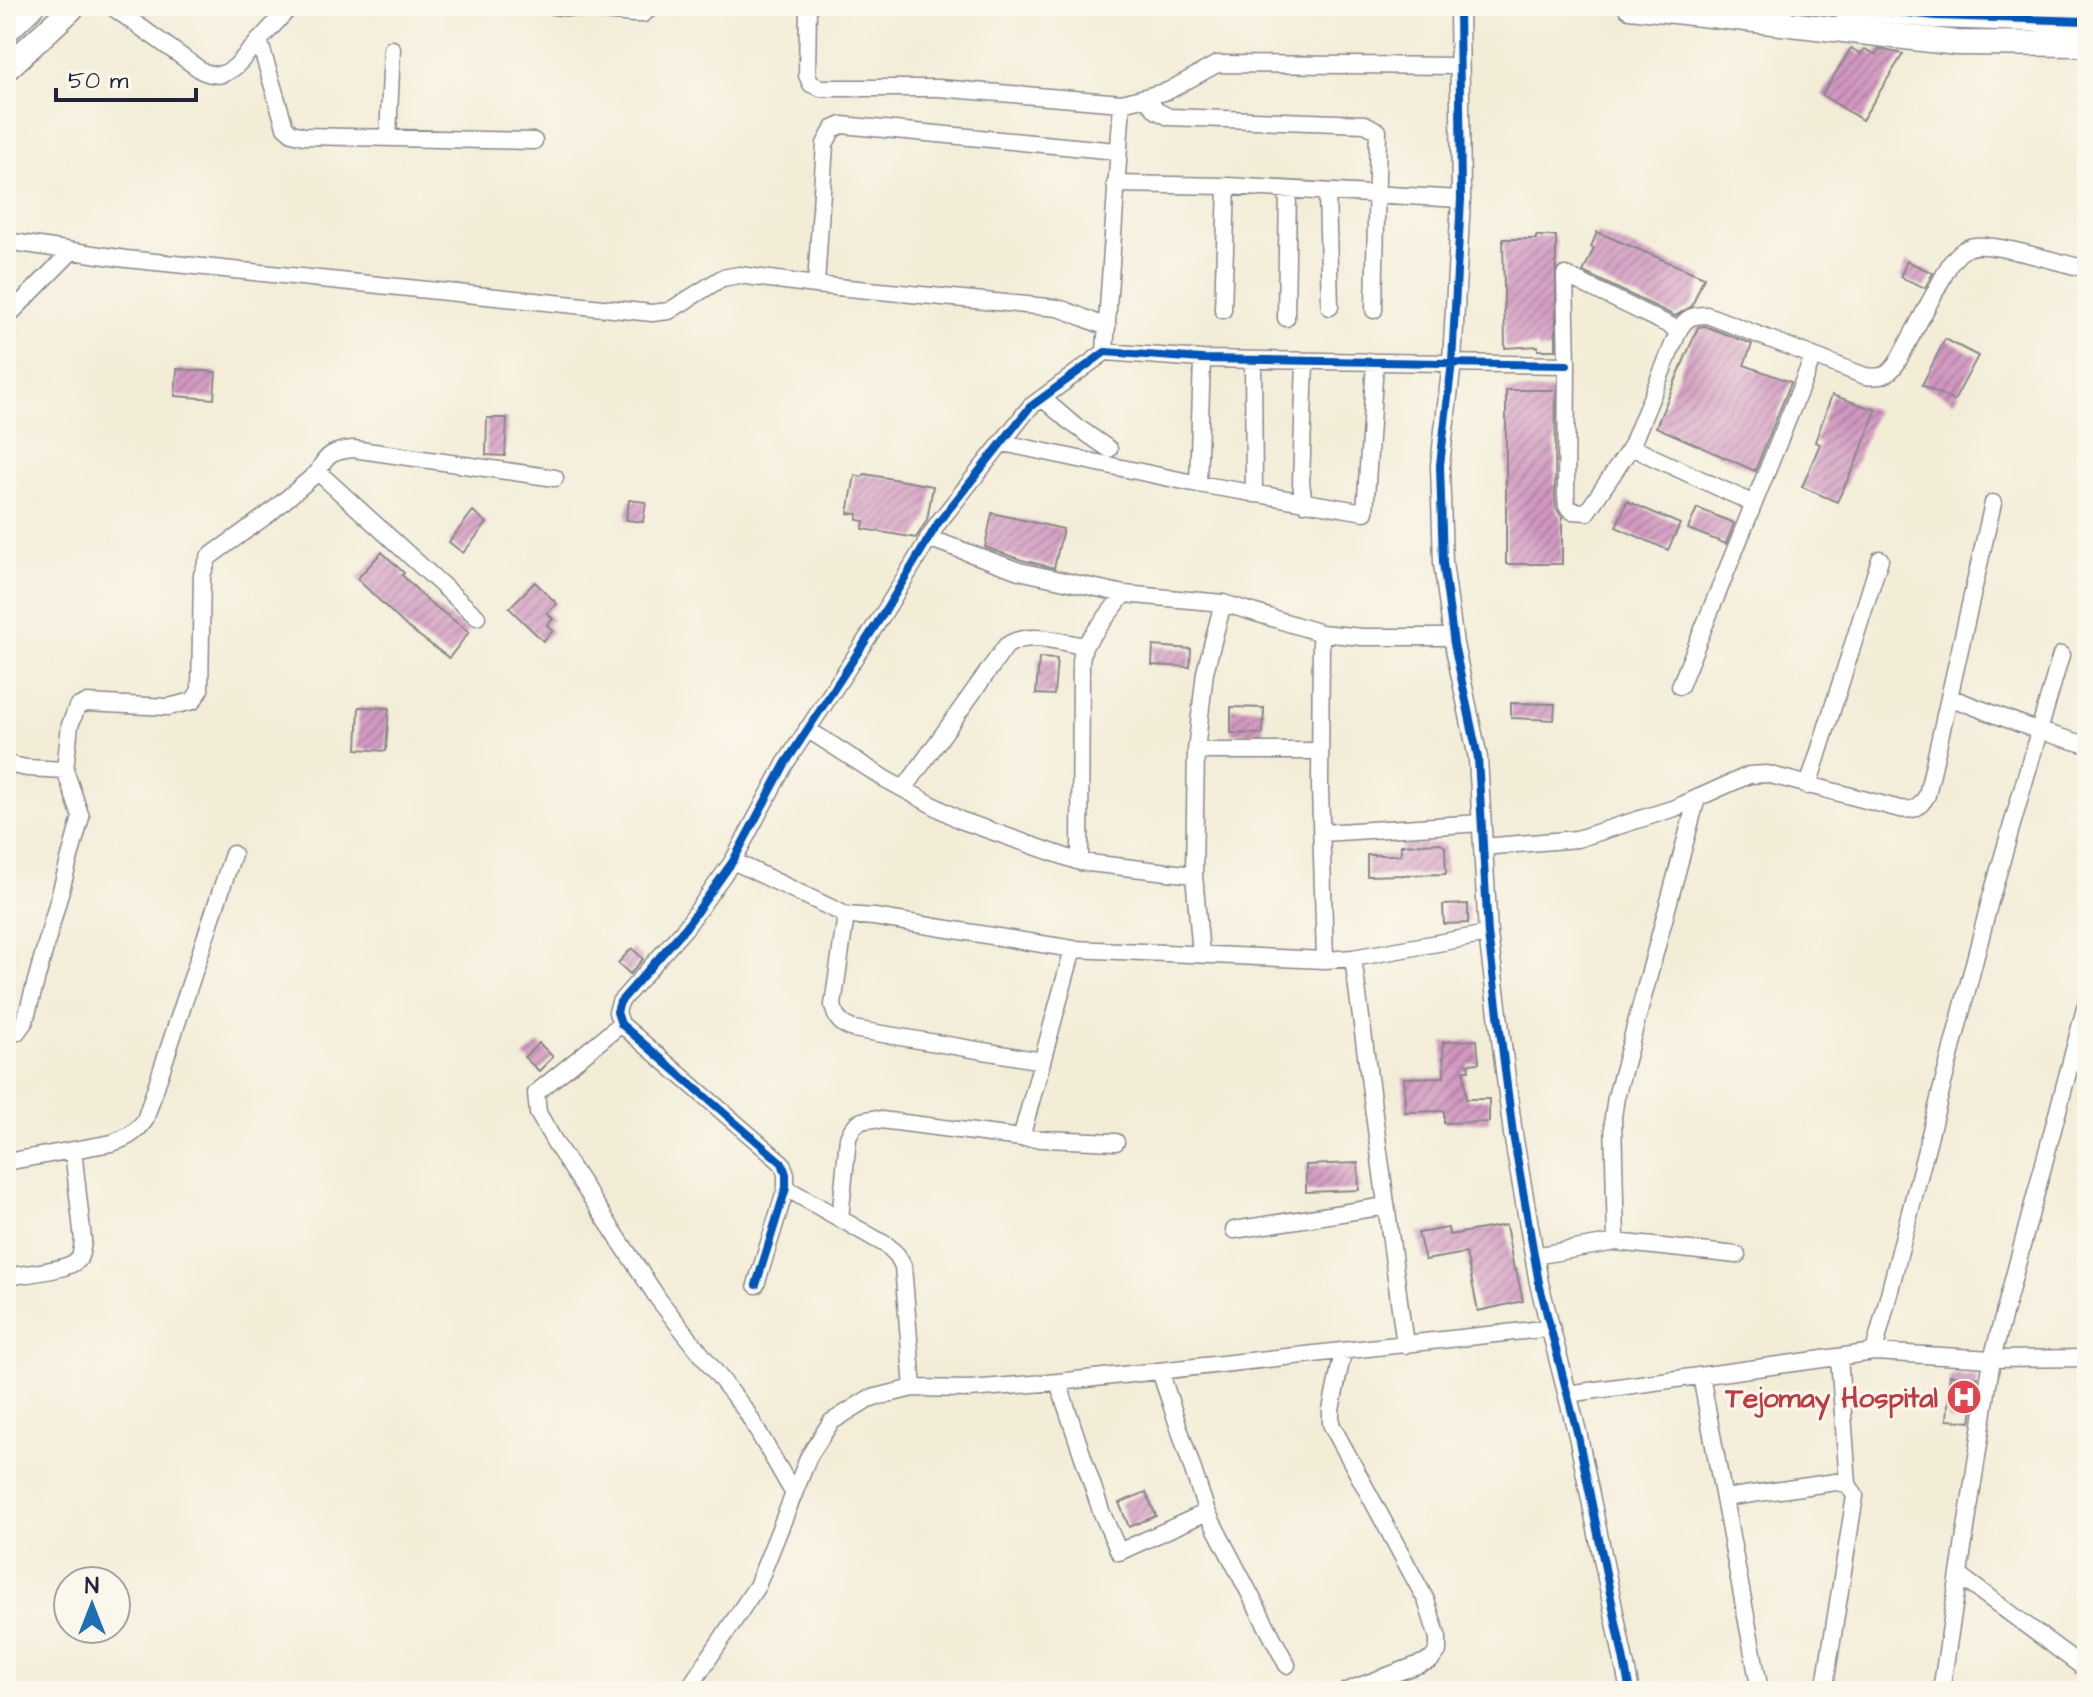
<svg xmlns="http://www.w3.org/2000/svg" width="2093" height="1697" font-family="'Architects Daughter',sans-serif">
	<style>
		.building { fill: url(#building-hatch) }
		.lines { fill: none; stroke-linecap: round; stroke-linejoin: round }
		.minor-casing { stroke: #8a888a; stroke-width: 19 }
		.tertiary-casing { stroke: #8a888a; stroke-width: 21 }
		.primary-casing { stroke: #8a888a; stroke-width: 27 }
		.minor { stroke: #fff; stroke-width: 16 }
		.tertiary { stroke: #fff; stroke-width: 18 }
		.primary { stroke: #fff; stroke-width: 24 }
		.cycleway-casing { stroke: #fbf7ec; stroke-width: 13 }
		.cycleway { stroke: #0057b8; stroke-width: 8 }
		.labels { text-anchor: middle; stroke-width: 6; stroke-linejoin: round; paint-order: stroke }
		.health-label { font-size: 28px; font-weight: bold; fill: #be3a42; stroke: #fbf7ec; text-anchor: end }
	</style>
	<defs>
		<pattern id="building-hatch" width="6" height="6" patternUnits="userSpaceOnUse" patternTransform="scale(2)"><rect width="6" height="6" fill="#d197c0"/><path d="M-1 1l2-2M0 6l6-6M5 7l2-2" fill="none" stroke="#a97b9d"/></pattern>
	</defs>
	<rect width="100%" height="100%" fill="#fbf7ec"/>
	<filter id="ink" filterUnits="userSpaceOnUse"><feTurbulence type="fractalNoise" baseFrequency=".0125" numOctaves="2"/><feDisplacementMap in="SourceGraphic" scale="16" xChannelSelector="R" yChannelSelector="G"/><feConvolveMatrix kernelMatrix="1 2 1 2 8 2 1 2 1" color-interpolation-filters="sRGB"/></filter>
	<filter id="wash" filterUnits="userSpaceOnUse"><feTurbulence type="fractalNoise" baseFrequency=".006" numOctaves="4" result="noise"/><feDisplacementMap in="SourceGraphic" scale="32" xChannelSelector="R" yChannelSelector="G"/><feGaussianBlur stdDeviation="1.8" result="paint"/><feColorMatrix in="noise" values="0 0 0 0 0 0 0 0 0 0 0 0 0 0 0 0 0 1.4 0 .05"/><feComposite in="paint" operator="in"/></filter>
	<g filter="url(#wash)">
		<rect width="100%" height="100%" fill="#f3edd8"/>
		<g id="blocks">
			<path class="building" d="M1851,48L1861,54L1865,49L1876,55L1879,49L1903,54L1862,120L1822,95Z
				M1597,232L1704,277L1692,306L1675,316L1583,272L1594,248L1591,247Z
				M1536,236H1556V350H1538V346L1505,348L1503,239H1536Z
				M1907,261L1933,273L1925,288L1900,277Z
				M1705,326L1752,344L1744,365L1791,382L1755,471L1656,427L1698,327Z
				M1945,339L1978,356L1954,401L1922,385Z
				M177,369L216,372L214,399L175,396Z
				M1506,390H1556L1555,495L1556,508L1562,517V564H1506Z
				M1832,395L1876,410L1858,458L1837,502L1802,487L1820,444L1815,442Z
				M487,418H507L505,456L486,455Z
				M865,474L933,486L927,520L916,538L863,529L864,521L857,520L858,514L848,513L855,475L862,477Z
				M629,500L646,502L643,522L626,520Z
				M1627,501L1680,524L1668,550L1616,527Z
				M1697,508L1734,523L1726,544L1688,529Z
				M473,511L487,523L463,553L449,542Z
				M992,513L1063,529L1054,568L1022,560L985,547Z
				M382,552L404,573L402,575L428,601L469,632L449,658L406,626L357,579Z
				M535,582L557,604L547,613L553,619L547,625L553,631L543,641L509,608Z
				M1153,646L1191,649L1190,667L1152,665Z
				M1039,658L1057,659L1054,695L1036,694Z
				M1511,703L1555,704L1554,720L1511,718Z
				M359,707L389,708L386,751L357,749Z
				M1231,707L1264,708L1263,734L1231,733Z
				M1440,843L1445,847L1446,874L1367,876V855H1401V845Z
				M1468,904V923L1444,924L1443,905Z
				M632,948L643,959L630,974L618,963Z
				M1477,1040L1479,1063L1468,1064L1469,1070H1464L1466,1099H1489V1122L1444,1123V1111L1405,1112L1404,1078L1444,1077L1443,1042Z
				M539,1043L553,1057L539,1071L524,1057Z
				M1358,1163L1359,1190L1306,1192V1165Z
				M1506,1225L1514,1270L1516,1269L1523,1301L1478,1311L1466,1253L1425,1260L1418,1233L1448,1228L1449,1235Z
				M1950,1375L1978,1377L1971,1422L1947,1420Z
				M1146,1492L1156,1516L1129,1527L1119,1503Z"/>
		</g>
	</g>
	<g filter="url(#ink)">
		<use href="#blocks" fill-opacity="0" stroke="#8a888a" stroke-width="2"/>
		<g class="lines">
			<defs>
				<path id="minor" d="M111,6L202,71C216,77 224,76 236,66L291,6
					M553,6L634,14H643L653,6
					M808,8L807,75L811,84L821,88H938L1122,103L1105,352
					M259,40L285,127L292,133L304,136L534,141
					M1145,98L1157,111L1169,117L1365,124L1378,131L1374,310
					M1122,103L1168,91L1217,64L1459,66
					M388,137L392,49
					M1115,184L1227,186L1461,199
					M1327,192L1330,307
					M6,241L126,259L652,313L669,311L722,278L739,275L816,285L1058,308C1075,313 1090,321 1107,327
					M1565,275L1679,330L1631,447L1587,512L1572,511L1567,506L1566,495L1567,365Z
					M816,285L825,144L833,129L842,125L1117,151
					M1223,310L1227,186
					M6,318L71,252
					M1286,318L1288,190
					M1679,330C1686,317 1693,315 1707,315L1865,376C1881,378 1888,376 1897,363L1950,264C1957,255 1964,247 1975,246C2000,244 2060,263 2087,269
					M1253,360L1254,494
					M1042,398L1070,422L1109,449
					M1003,443L1198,484L1365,512L1375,363
					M1631,447L1752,503
					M1198,484L1202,359
					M1304,503L1301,483L1305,361
					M928,538L1019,571L1124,594L1223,603L1321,633L1362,637H1453
					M477,617L318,472C326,454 334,451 353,449L555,478
					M1321,633L1320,787L1325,960
					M1680,686L1813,357
					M1949,697L2039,731L2087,745
					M807,729L885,779L960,820L1080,862L1194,875L1201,954
					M1196,751H1320
					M6,764L27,768L65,770L81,817L25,1021L17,1032L6,1035
					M65,770L70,725L77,707L86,703L168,707L193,701L200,690L202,575L209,557L270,513L318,472
					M1808,786L1880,559
					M904,789L1006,646C1029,630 1058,642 1084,646
					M1322,833L1482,823
					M1483,847L1577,839L1675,808L1749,775L1767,774L1900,809C1914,811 1920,808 1927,795L1993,503
					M733,861L846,915L874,917L1073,949L1325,960L1353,958L1488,934
					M1080,862L1081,660L1084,646L1124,594
					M1194,875L1196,751L1205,672L1223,603
					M846,915L833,1005C836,1019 840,1024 853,1029L1042,1061
					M1353,958L1405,1345
					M621,1024L536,1093L538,1113L557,1146L659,1300L746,1411L794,1494
					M1021,1138L1073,949
					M6,1162L112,1143C127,1138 136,1133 145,1120L233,854
					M786,1188L888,1246L897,1255L903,1266L913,1388
					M840,1219L848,1138C853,1124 859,1120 873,1119L1021,1138L1116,1142
					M1234,1230L1386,1206
					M1616,1242L1613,1117L1616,1097L1697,798
					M1534,1256L1616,1242L1737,1255
					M6,1277C22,1274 67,1271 78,1260C82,1255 82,1246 83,1240L73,1150
					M756,1285L786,1188V1174L782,1163L621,1024L617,1012L620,1002L686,927L733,861L785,764L885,611L938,523L1030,407L1105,352L1202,359L1567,365
					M1343,1352L1331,1410V1424L1426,1600L1438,1638V1651L1431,1660L1346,1691
					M1874,1352L1990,901L2061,655
					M1839,1357L1848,1484
					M1160,1371L1207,1512L1287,1665
					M1701,1376L1760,1691
					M1058,1382L1101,1511L1119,1552L1207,1512
					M1567,1394L1874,1352L1992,1359L2087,1001
					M1724,1498L1836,1482L1848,1484L1855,1496L1824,1691
					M1960,1576L2080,1665
					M687,1691L757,1586L809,1456L831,1422L868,1399L913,1388L969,1389L1058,1382L1551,1328
					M1941,1691L1992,1359L2087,1358"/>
				<path id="tertiary" d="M1459,6L1461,199L1452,362L1440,465L1443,563L1454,644L1478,758L1488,934L1513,1134L1539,1283L1578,1436L1630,1691"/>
				<path id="primary" d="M1630,6L1957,43L2087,44
					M1842,6L1936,16L2087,21
					M6,31L32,6
					M6,69L74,6"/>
			</defs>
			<use href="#minor" class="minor-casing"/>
			<use href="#tertiary" class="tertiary-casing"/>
			<use href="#primary" class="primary-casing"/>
			<use href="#minor" class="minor"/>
			<use href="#tertiary" class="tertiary"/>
			<use href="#primary" class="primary"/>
			<defs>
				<path id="cycleway" d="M1459,6L1461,199L1452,362L1440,465L1443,563L1454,644L1478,758L1488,934L1513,1134L1539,1283L1578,1436L1630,1691
					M1842,6L1936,16L2087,21
					M756,1285L786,1188V1174L782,1163L621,1024L617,1012L620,1002L686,927L733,861L785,764L885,611L938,523L1030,407L1105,352L1202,359L1567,365"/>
			</defs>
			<use href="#cycleway" class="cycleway-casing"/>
			<use href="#cycleway" class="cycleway"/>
		</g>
	</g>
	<defs>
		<symbol id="hospital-disc" viewBox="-11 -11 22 22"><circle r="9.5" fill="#e0444e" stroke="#fbf7ec"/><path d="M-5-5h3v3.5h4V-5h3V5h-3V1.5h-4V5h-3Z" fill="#fff"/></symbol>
	</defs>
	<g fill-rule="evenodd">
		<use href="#hospital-disc" x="1944" y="1377" width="40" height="40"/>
	</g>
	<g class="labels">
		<g class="health-label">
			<text x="1938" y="1407">Tejomay Hospital</text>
		</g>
	</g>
	<rect width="2093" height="1697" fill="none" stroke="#fbf7ec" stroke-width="32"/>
	<g transform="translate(92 1605)"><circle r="38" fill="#fbf7ec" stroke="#a4a2a5" stroke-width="2"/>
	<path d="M0-6L14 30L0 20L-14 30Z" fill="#1f6fb2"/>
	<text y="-12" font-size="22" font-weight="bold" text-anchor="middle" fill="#22223b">N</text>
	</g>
	<path d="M56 88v12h140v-12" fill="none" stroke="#22223b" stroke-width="4"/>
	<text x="68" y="88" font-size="24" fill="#22223b" stroke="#fbf7ec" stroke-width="6" paint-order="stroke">50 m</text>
</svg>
